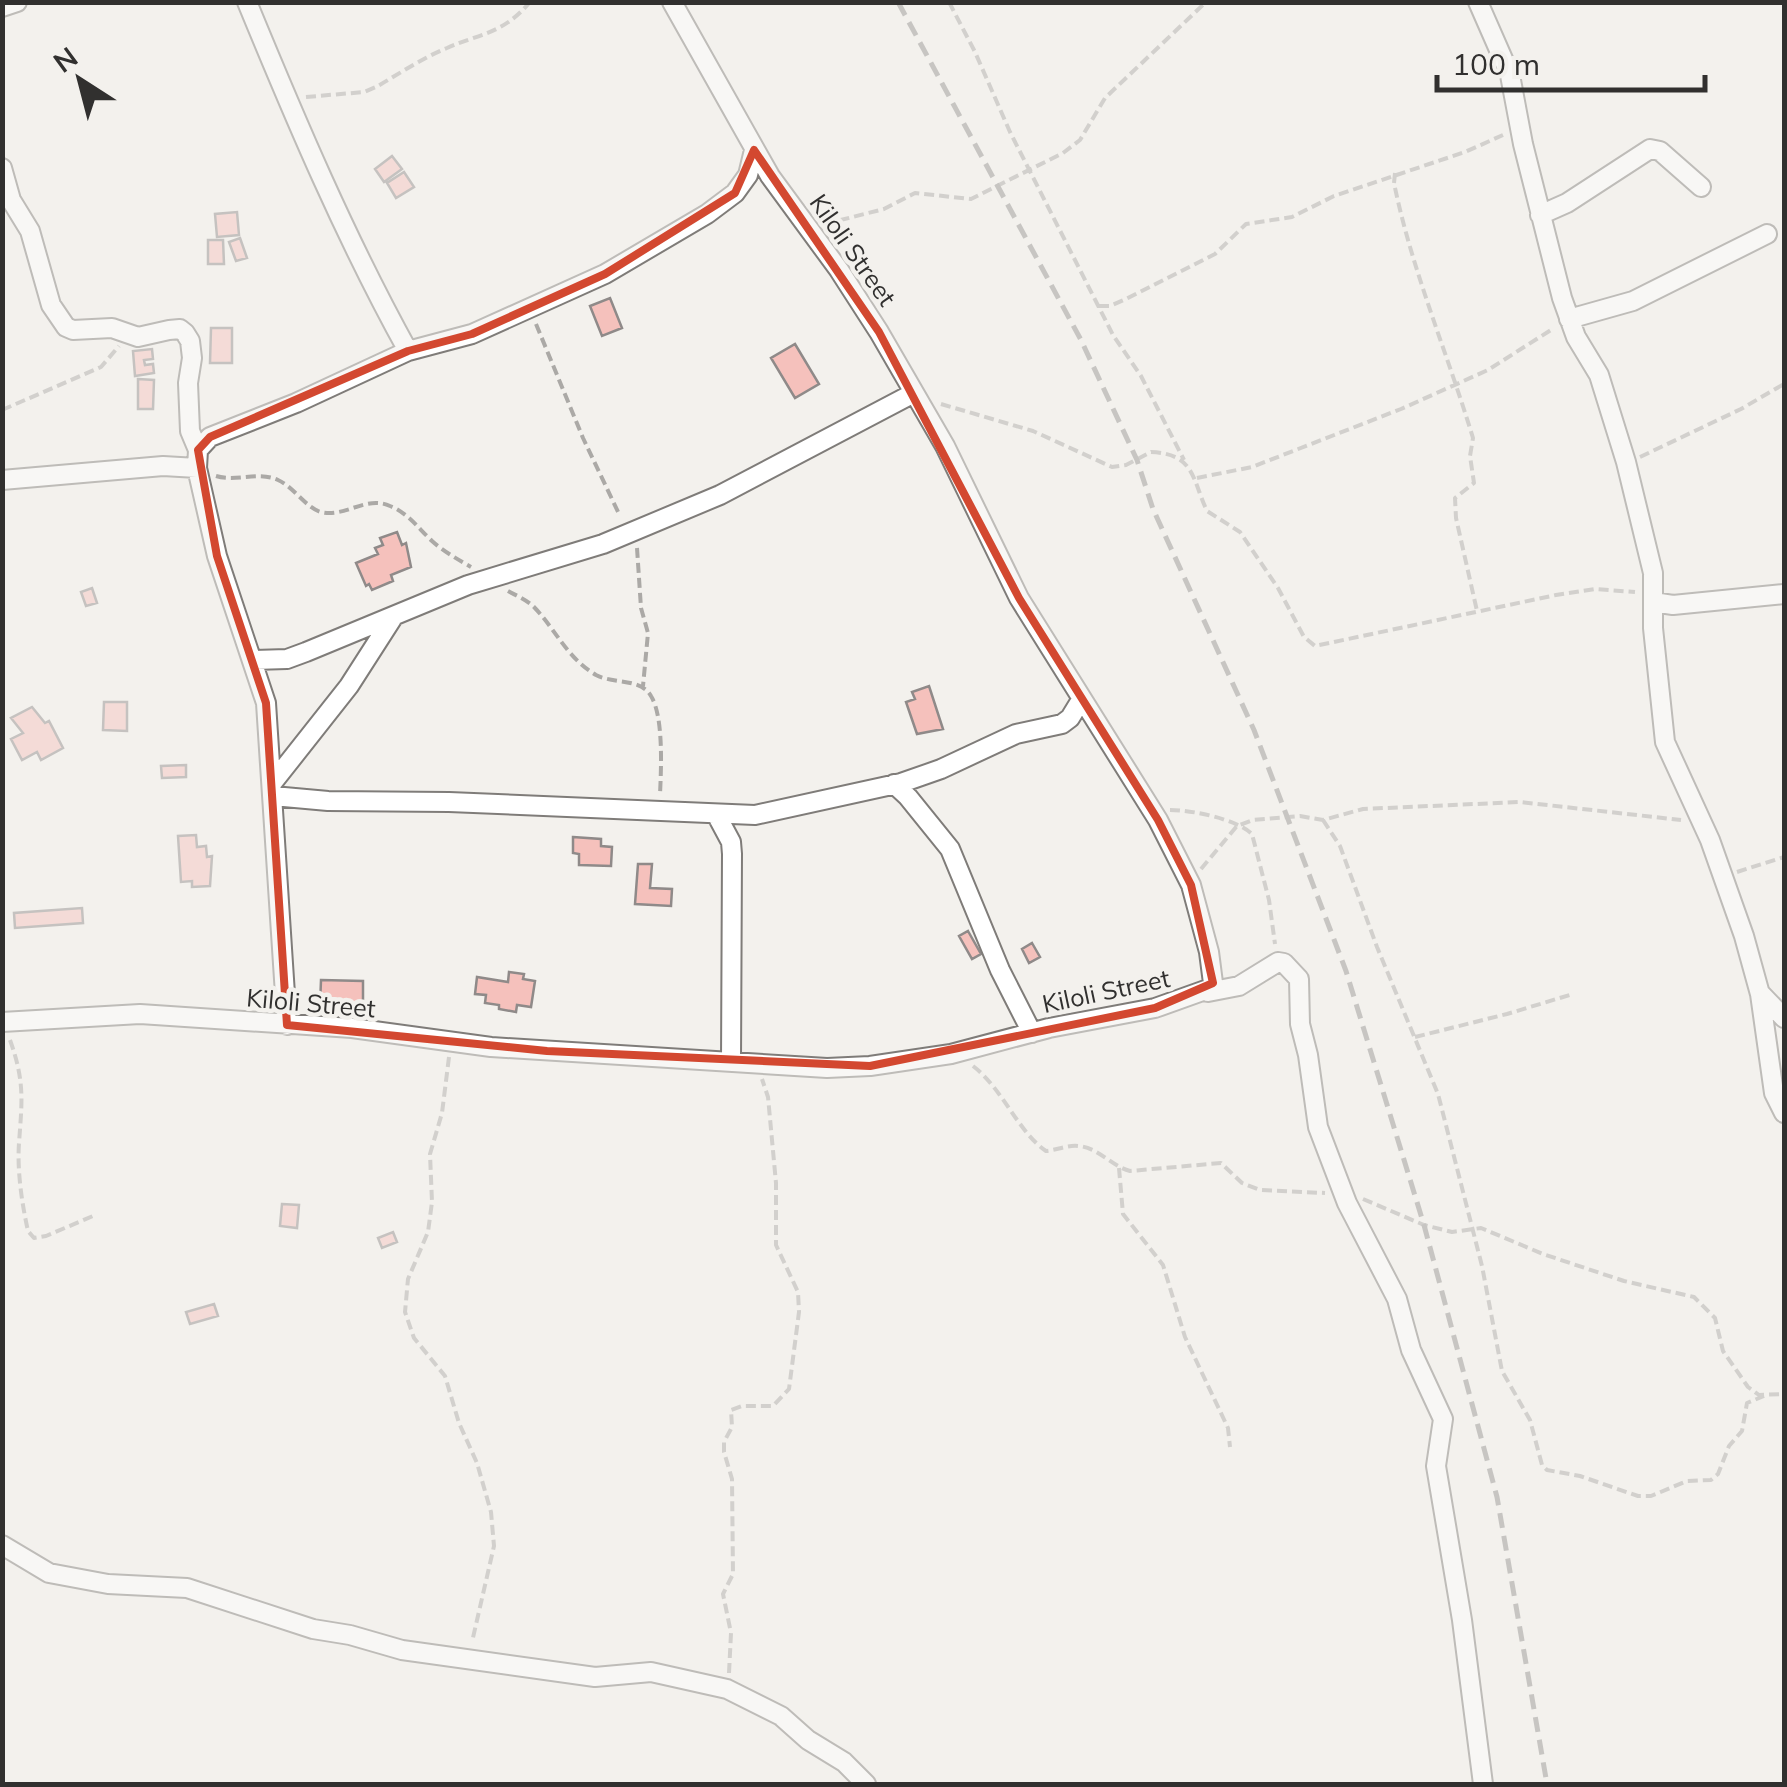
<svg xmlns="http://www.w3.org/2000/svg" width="1787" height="1787" font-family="Mulish,sans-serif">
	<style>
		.building { fill: #f5c1bc; stroke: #8f8a89; stroke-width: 2.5 }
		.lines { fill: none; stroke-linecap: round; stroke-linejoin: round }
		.minor-casing { stroke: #7f7c79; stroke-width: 22 }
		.path { stroke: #aba9a6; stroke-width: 4; stroke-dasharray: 10 5; stroke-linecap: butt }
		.minor { stroke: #fff; stroke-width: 18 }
		.rail { stroke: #93918f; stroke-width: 5; stroke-dasharray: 15 8; stroke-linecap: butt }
		.marked { fill: none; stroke: #d34830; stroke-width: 8; stroke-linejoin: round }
		.labels { text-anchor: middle; stroke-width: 9; stroke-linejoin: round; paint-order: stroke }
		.street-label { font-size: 25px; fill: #31302f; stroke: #f3f1ed }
	</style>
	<rect width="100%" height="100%" fill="#f3f1ed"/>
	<path class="building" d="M392,156L402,169L384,182L375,169Z
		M404,172L414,187L396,198L387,183Z
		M237,212L239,235L217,237L215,214Z
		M240,238L247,258L236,261L229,242Z
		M208,240H223L224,264H208Z
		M610,298L622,328L602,336L590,306Z
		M211,328H232V363H210Z
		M795,344L819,384L795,398L771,358Z
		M152,349L153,359L144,360L145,365L153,364L154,373L135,376L133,351Z
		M138,379L154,380L153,409H138Z
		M397,532L402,545L406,543L411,567L391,575L393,581L372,590L369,584L366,586L356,563L378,554L375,548L383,545L380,538Z
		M92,588L97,603L86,606L81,592Z
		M929,686L943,729L917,734L906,702L915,699L912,692Z
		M104,702H127V731L103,730Z
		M32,707L45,723L49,721L63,748L41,760L37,752L22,760L11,739L23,733L11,718Z
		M186,765V777L162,778L161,766Z
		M196,835L197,847L206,846L207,857L212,856L210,886L192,887V881L181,882L178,836Z
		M573,837L601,839V846L612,847L611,866L579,865V854L573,853Z
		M638,864H652L650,888L672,889L671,906L635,904Z
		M82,908L83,923L15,928L14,913Z
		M968,931L981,954L972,959L959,936Z
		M1032,943L1040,957L1029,963L1022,949Z
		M509,972L524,974L523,979L535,981L531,1007L517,1005L516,1012L499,1009V1005L485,1003L486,995L475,994L477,977L508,982Z
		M321,980L363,981V1007L320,1006Z
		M282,1204L299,1205L297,1228L280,1226Z
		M393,1232L397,1242L382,1248L378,1238Z
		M214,1304L218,1316L190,1324L186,1312Z"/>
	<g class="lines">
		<defs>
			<path id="minor" d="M247,2C296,121 346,239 408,351
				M1478,2L1510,75L1523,144L1562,298L1576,337L1599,375L1626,462L1653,573V628L1665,742L1710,840L1744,936L1760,994L1774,1093L1784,1113
				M2,7L17,2
				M2,168L11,200L30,231L51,305L66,327L73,330L112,328L138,337L169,330L180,329L185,333L190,341L192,358L188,383L190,431L198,450
				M1540,215L1567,203L1650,149L1660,151L1701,187
				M1569,319L1633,301L1767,234
				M2,480L163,466L197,468
				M1653,602L1673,605L1784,594
				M254,660L287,659L306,652L468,585L603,544L720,495L912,394
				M274,781L349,686L392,619
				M894,784L908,797L950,849L1000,970L1032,1033
				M273,796L328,801L449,802L755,815L901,783L941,769L1016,734L1062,724L1070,718L1081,700
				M716,814L731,842L732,854L731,1062
				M1208,992L1239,986L1278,962L1284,963L1299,979L1300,1024L1308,1055L1318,1127L1347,1203L1397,1299L1411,1350L1443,1419L1436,1466L1462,1620L1483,1784
				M1761,994L1784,1018
				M2,1022L140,1014L352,1028L491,1047L827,1068L870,1066L951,1054L1049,1028L1155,1008L1211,988L1213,983L1209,952L1191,885L1158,820L1019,598L945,446L879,332L839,270L770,176L672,2
				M287,1025L266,703L217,556L197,468L198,450L210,437L296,403L408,351L472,334L605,274L707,214L735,193L748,175L754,150
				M2,1545L49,1573L108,1584L187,1588L313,1629L350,1635L402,1650L595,1677L651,1672L727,1689L781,1716L808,1740L844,1762L866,1784"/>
		</defs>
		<use href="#minor" class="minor-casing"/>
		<path class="path" d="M949,2L975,52L1010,132L1113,335L1141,376L1184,460
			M306,97L364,92L376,87C399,74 422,58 447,48C481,33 503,34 530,2
			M1395,173L1394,183C1412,271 1447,352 1473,438L1470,456L1474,483L1455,498L1456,518L1477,611
			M825,224L884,209L915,193L971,199L1063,153L1080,140L1105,98L1206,2
			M1099,306H1110L1126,299L1215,254L1246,224L1292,217L1334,196L1465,152L1503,135
			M536,324L583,438L620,516
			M941,404L1033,431L1112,467L1126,465L1151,452C1195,454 1192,479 1207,511L1240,532L1278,588L1304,637L1315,646L1556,595L1595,589L1635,592
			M2,410L101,367L119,346
			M1640,457L1741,409L1784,384
			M216,476C237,482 258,471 278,480C294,487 306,508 321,512C345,518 366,495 390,506C408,513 418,528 432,541C443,551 457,559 471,567
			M1197,478L1252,467L1401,409L1488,370L1554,328
			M637,548L641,608L648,633L643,686
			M508,591C517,596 527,600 534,607C556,630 567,658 596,675C613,684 641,678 651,696C664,717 661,771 660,795
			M1170,810C1192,810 1236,819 1252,834L1269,900L1275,944
			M1323,820L1340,846L1377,947L1438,1094L1482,1266L1502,1371L1530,1420L1542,1465L1547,1470L1580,1476L1638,1496H1651L1687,1481L1711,1480L1718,1474L1729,1446L1742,1431L1747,1403L1764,1396
			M1201,869L1237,826L1253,820L1300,816L1323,820L1363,809L1520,802L1681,820
			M1737,872L1784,857
			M1415,1037L1507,1014L1573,994
			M10,1040C25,1082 22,1101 19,1143C17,1171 22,1204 28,1231L34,1238L46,1236L93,1216
			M449,1057L442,1113L430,1154L432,1202L428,1232L408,1279L405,1312L414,1338L445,1376L459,1423L477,1463L491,1512L494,1546L472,1642
			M973,1066C1003,1089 1018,1132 1046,1151C1057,1150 1067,1145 1078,1146C1098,1147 1111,1166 1130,1171L1221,1163L1242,1183L1260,1190L1325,1193
			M1119,1168L1123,1214L1163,1265L1185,1337L1228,1428L1230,1447
			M1363,1199L1424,1225L1452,1232L1481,1228L1543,1254L1624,1281L1694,1297L1715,1318L1723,1351L1748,1387L1759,1395L1784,1394
			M729,1673L731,1633L723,1594L733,1574L732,1479L724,1452V1442L732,1427L731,1410L742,1406H773L789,1389L799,1312L798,1292L776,1245V1183L768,1097L762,1079"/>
		<use href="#minor" class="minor"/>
		<path class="rail" d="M898,2L1081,340L1137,460L1153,509L1254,730L1346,971L1424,1225L1497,1497L1547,1784"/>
	</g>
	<path d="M0 0H1787V1787H0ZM754,150L879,332L1019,598L1158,820L1191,885L1213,983L1155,1008L870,1066L547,1051L287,1025L266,703L217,556L198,450L210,437L408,351L472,334L605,274L735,193Z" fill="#f3f1ed" fill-opacity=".55" fill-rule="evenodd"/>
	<path class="marked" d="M754,150L879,332L1019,598L1158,820L1191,885L1213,983L1155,1008L870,1066L547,1051L287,1025L266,703L217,556L198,450L210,437L408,351L472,334L605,274L735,193Z"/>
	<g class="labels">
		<g class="street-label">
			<text transform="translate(853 250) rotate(55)" y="9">Kiloli Street</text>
			<text transform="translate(1106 991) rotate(-12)" y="9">Kiloli Street</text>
			<text transform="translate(311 1003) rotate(5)" y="9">Kiloli Street</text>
		</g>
	</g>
	<rect width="1787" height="1787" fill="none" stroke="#31302f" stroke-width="10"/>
	<g transform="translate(80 80) rotate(324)" stroke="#f3f1ed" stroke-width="8" paint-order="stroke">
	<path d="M0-8L18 38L0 25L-18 38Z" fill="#31302f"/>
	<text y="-15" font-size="28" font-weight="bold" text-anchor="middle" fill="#31302f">N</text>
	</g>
	<path d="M1437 75v15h268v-15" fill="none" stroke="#31302f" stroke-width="5"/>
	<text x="1452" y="75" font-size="30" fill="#31302f" stroke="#f3f1ed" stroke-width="8" paint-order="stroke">100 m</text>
</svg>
